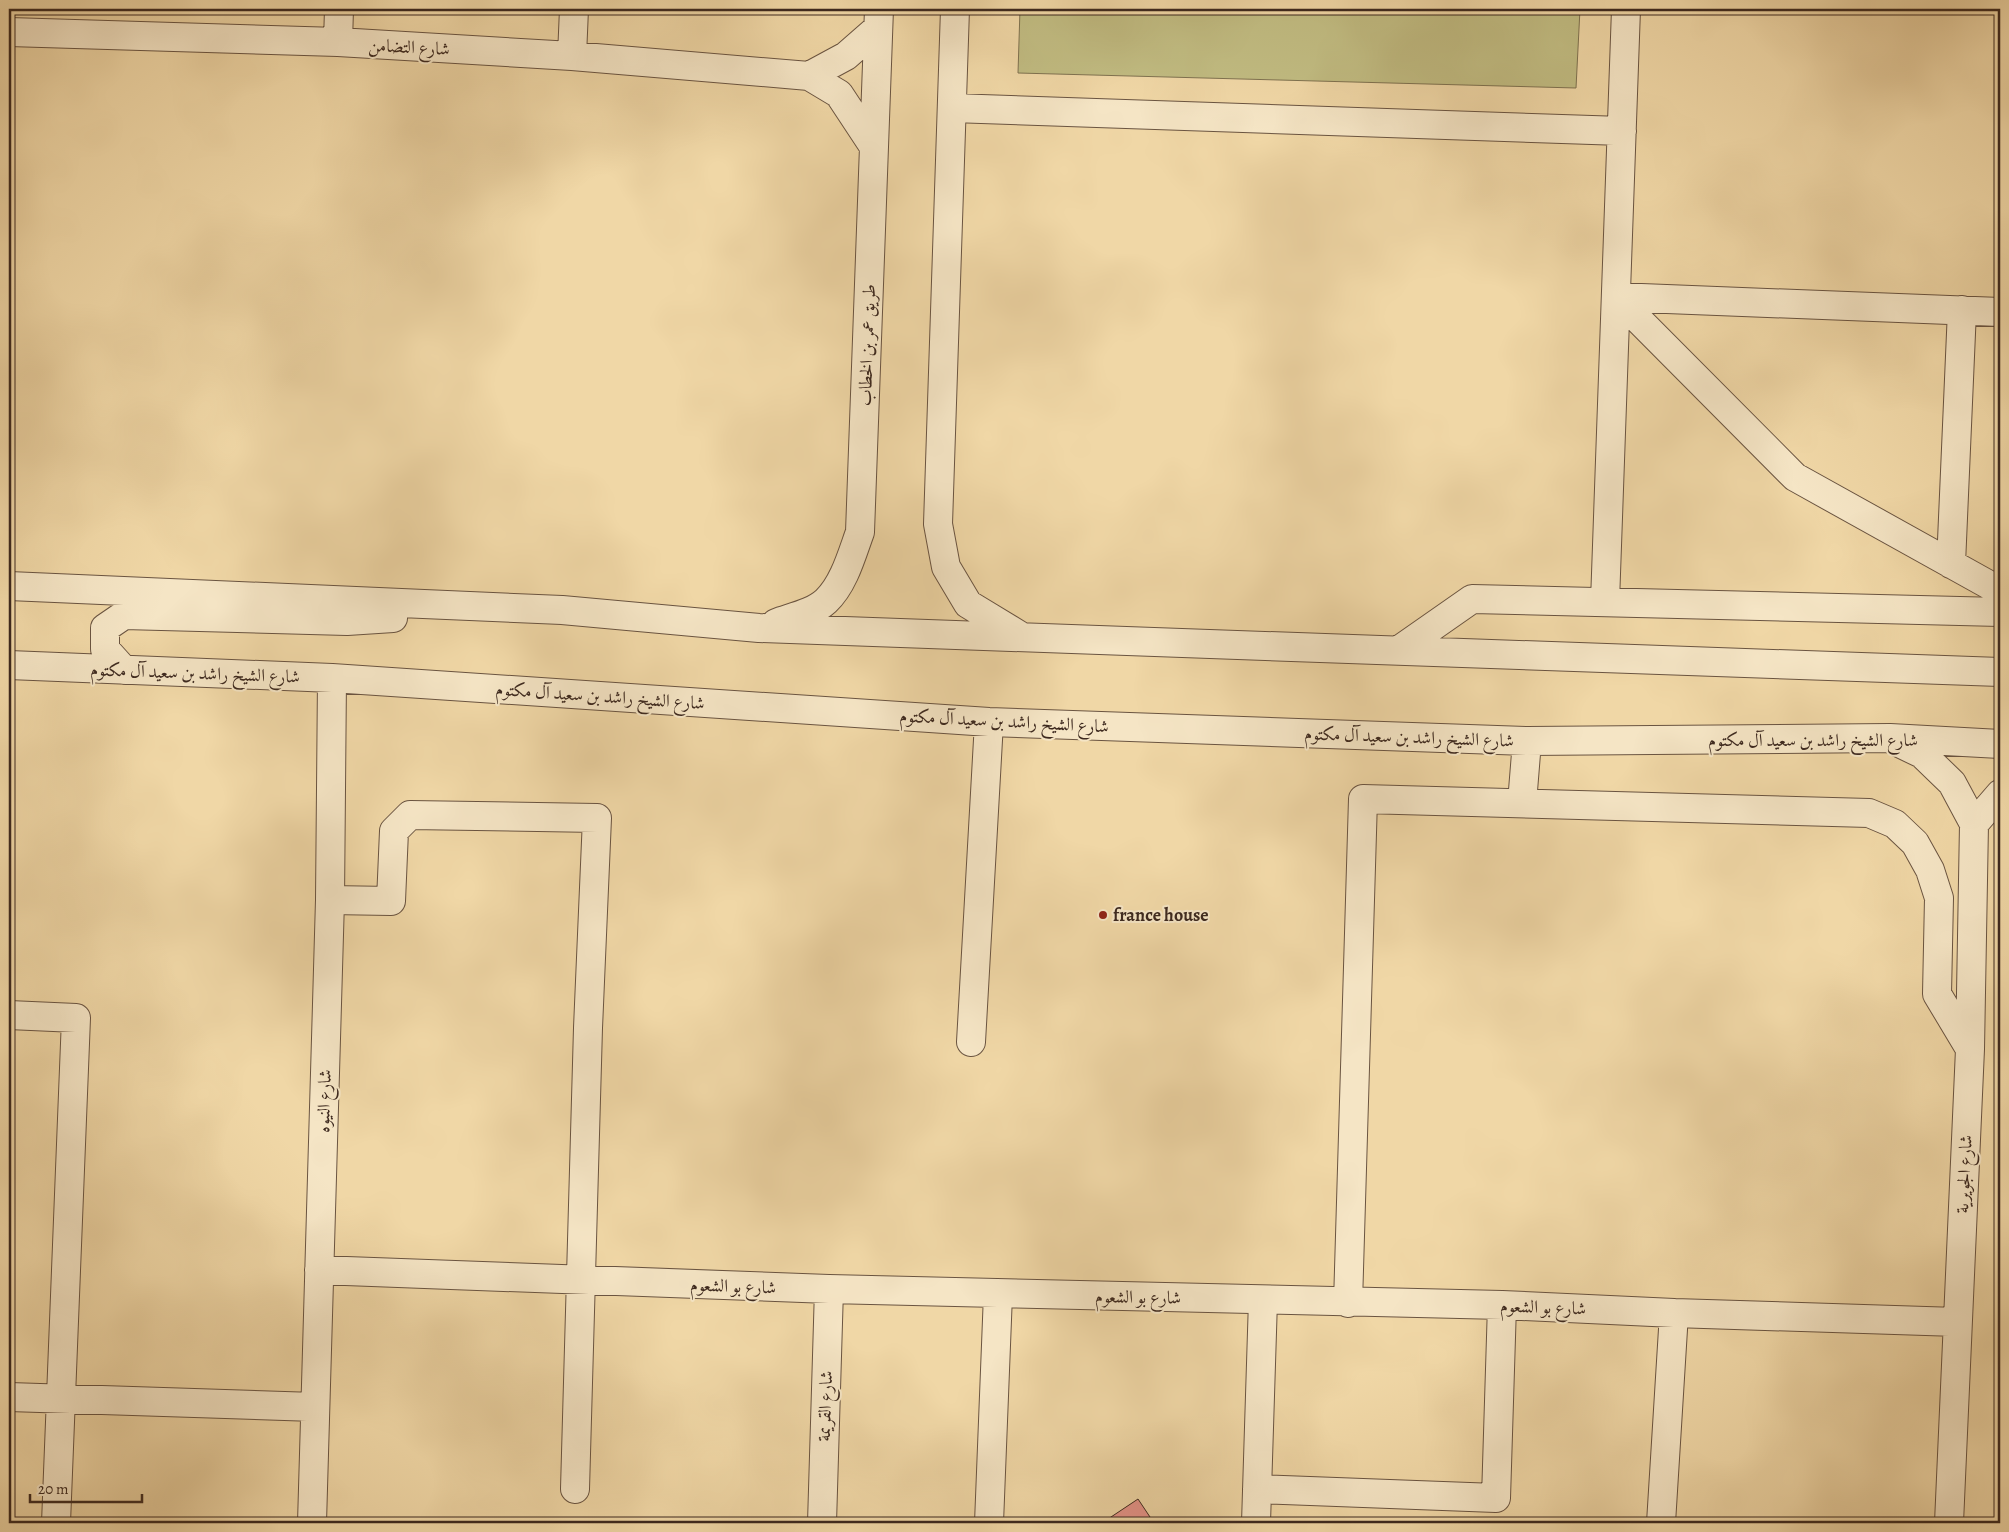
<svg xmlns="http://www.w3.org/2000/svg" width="2009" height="1532" font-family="Alegreya,Amiri,serif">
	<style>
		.green { fill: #c1bc82; stroke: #7f7250 }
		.building { fill: #e59389; stroke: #3d291f }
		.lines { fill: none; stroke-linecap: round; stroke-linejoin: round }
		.minor-casing { stroke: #6a5441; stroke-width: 30 }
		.minor { stroke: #f5e5c5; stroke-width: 28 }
		.poi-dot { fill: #8f2418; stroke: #f5e5c5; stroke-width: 2 }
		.labels { text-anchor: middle; stroke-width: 4; stroke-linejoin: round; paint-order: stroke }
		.street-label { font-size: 18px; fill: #3d291f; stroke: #f5e5c5 }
		.poi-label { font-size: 18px; font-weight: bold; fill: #3d291f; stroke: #f5e5c5; text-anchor: start }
	</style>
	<rect width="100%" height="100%" fill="#f0d7a6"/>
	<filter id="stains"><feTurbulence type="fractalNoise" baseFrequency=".004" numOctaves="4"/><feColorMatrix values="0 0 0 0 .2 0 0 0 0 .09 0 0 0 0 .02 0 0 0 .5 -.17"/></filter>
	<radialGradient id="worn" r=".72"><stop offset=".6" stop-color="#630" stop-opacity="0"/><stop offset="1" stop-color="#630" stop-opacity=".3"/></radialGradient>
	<path class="green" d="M1020,9H1580L1576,88L1018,73Z"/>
	<path class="building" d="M1138,1499L1154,1523H1102Z"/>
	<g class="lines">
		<defs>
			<path id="minor" d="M955,9L938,524L946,567L968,604L1019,635
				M9,32L338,42L572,56L809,76L839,94L874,147
				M338,42L339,9
				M572,56L574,9
				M809,76L846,56L878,28
				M952,108L1622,131
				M1616,297L1795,477L2000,591
				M1616,297L2000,312
				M1951,564L1962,310
				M9,586L562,610L759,628L2000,672
				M1605,602L1626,9
				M776,623C792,617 813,613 826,601C844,584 852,554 860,532L879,9
				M1399,650L1472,599L2000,612
				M9,665L332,678L989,722L1527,741L1890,738L2000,744
				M124,670L105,649V628L124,615L347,621L393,618
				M1895,741L1922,754L1952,783L1974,824L1970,1049L1949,1523
				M1522,803L1527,741
				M1974,824L2000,794
				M330,900L391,901L394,831L410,815L597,818L588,1028L575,1489
				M9,1015L76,1018L56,1523
				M971,1042L989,722
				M319,1270L829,1289L1502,1305L1674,1313L1957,1322
				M1348,1303L1363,799L1869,813L1895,824L1915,843L1930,870L1939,898L1937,994L1970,1049
				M9,1397L315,1407
				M1257,1489L1496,1498L1502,1305
				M312,1523L330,900L332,678
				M822,1523L829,1289
				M989,1523L998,1294
				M1256,1523L1263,1300
				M1661,1523L1674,1313"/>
		</defs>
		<use href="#minor" class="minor-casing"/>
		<use href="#minor" class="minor"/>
	</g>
	<circle class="poi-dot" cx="1103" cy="915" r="5"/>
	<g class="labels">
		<g class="street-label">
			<text transform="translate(409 47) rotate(3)" y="6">شارع التضامن</text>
			<text transform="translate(867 345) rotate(-88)" y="6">طريق عمر بن الخطاب</text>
			<text transform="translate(195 673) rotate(2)" y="6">شارع الشيخ راشد بن سعيد آل مكتوم</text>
			<text transform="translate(600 696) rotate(4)" y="6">شارع الشيخ راشد بن سعيد آل مكتوم</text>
			<text transform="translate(1004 721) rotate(3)" y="6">شارع الشيخ راشد بن سعيد آل مكتوم</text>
			<text transform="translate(1409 737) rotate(2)" y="6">شارع الشيخ راشد بن سعيد آل مكتوم</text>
			<text x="1813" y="746">شارع الشيخ راشد بن سعيد آل مكتوم</text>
			<text transform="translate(324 1101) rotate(-88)" y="6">شارع النيوه</text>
			<text transform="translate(1964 1174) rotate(-87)" y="6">شارع الجويرية</text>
			<text transform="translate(733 1286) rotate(2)" y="6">شارع بو الشعوم</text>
			<text transform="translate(1138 1297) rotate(1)" y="6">شارع بو الشعوم</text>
			<text transform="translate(1543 1307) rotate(2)" y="6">شارع بو الشعوم</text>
			<text transform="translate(825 1406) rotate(-88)" y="6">شارع القريمة</text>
		</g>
		<g class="poi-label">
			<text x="1113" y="921">france house</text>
		</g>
	</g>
	<rect width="2009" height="1532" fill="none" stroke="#f0d7a6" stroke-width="30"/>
	<rect x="10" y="10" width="1989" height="1512" fill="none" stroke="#3d291f" stroke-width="2.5"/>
	<rect x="15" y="15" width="1979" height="1502" fill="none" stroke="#3d291f"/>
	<path d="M30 1494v8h112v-8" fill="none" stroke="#3d291f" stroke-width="2.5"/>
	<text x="38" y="1494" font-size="15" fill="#3d291f" stroke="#f5e5c5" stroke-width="4" paint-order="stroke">20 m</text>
	<rect width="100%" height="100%" filter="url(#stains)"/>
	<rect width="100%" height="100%" fill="url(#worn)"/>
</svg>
